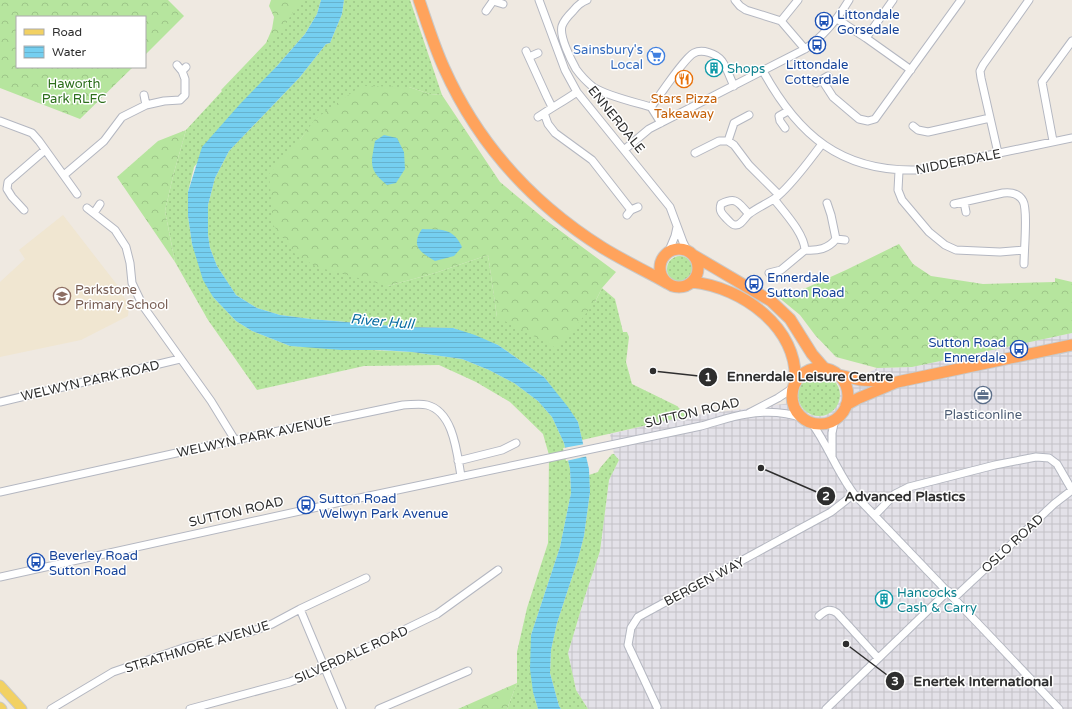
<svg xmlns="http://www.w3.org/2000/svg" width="1072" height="709" font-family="'Varela Round',sans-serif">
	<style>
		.industrial { fill: url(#industrial-grid) }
		.education { fill: #f0e6d1 }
		.grass { fill: url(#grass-dots) }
		.forest { fill: url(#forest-crowns) }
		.water { fill: url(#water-rules) }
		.pier { fill: #efe9e1 }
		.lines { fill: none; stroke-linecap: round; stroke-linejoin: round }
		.minor-casing { stroke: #b4b7c1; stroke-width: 9 }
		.major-casing { stroke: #c9c9c9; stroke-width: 11 }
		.highway-casing { stroke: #c9c9c9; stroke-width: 13 }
		.minor { stroke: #fff; stroke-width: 7 }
		.major { stroke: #f2d163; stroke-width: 9 }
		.highway { stroke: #ffa35c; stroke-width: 11 }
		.labels { text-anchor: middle; stroke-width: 3; stroke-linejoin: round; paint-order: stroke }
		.transit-label { font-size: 13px; fill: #164399; stroke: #fff; text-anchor: start }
		.shop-label { font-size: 13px; fill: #366cbe; stroke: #fff; text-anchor: end }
		.culture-label { font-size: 13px; fill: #0d838f; stroke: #fff; text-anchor: start }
		.park-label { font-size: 13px; fill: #2c6e1b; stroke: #fff }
		.food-label { font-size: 13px; fill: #c56008; stroke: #fff }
		.street-label { font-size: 13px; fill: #2e2e2e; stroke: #fff }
		.education-label { font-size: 13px; fill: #785e54; stroke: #fff; text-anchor: start }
		.service-label { font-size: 13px; fill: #4e5e75; stroke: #fff }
		.water-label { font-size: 14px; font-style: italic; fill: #0d6fa3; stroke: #fff }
		.leader { fill: none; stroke: #2e2e2e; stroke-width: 1.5 }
		.callout-dot { fill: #2e2e2e; stroke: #fff; stroke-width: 1.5 }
		.mark-label { font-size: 12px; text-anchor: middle; font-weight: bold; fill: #fff }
		.callout-label { font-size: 14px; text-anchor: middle; font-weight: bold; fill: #2e2e2e; stroke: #fff; stroke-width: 3; stroke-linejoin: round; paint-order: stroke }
	</style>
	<defs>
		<pattern id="industrial-grid" width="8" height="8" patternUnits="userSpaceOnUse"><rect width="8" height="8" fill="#e3e1e8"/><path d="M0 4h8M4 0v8" fill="none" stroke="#c3c1c7"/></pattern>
		<pattern id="grass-dots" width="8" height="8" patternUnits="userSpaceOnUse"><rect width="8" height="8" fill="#b6e59e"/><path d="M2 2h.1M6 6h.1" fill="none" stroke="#9dc588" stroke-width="1.8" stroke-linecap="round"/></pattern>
		<pattern id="forest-crowns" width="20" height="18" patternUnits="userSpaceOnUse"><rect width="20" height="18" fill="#b6e59e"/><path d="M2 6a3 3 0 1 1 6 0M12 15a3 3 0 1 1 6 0" fill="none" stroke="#9dc588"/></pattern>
		<pattern id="water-rules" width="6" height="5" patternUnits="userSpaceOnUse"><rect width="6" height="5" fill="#75cff0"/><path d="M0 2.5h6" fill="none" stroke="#66b2ce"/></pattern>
	</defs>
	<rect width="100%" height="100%" fill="#efe9e1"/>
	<path class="industrial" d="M1072,333V709H588L576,690L568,653L585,596L600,551L609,480L619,460L614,454L610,434L687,416L799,402L802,408L812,415L840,394L839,390L877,368L912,367Z"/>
	<path class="education" d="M63,215L118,286L129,306L128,316L81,340L0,357V282L25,259L19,250Z"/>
	<path class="grass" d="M292,0H321L317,14L305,34L277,66L194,167L188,192V216L192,244L213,297L236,321L252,331L290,346L412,352L462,359L489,370L514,383L538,401L552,417L564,443L570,469L571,493L560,547L531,635L533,692L538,709H507L517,683V652L527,608L548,543L549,455L543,434L510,402L476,382L439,365L364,366L257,390L208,320L175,262L165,211L173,176L186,130L272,37Z
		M344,0H410L442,95L430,94L409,87L316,119L300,140L388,286L435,273L488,255L497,317L595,302L602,288L615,299L623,332H627L629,337L626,362L632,384L677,406L687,416L582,440L578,422L544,377L498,345L453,328L404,327L311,319L280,315L257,308L236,295L228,283L217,266L210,248L208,235V205L215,178L229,151L300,77L326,44L330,43L342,14Z
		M667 269a13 13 0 1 1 26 0a13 13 0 1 1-26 0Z
		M798 395a21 21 0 1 1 42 0a21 21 0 1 1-42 0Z
		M612,454H614L619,460L609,480L600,551L585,596L568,653L576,690L588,709H561L559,706L550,673L551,650L557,623L578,559L584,536L590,492L589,475L598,472L600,468Z"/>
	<path class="forest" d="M0,0H168L184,16L145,55V17H17V67H133L80,119L0,88Z
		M271,0H301L278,35L223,92L221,90L266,43L272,29L274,17L269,6Z
		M361,86L409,87L430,94L442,95L500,182L547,221L616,272L602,288L595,302L558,349L497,317L488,255L435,273L388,286L317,267L295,254L273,225L269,174L300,140L315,119Z
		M186,130L173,176L165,211L175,262L117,177L158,141Z
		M899,244L913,264L931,276L983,284L1055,282V278L1072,282V333L912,367L877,368L836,357L815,335L800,315L777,296L806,288L846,270Z
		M517,683L507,709H458Z"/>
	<path class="water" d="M321,0H344L342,14L330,43L326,44L300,77L229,151L215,178L208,205V235L210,248L217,266L236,295L257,308L280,315L311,319L404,327L453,328L475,335L498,345L544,377L568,407L578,422L589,469L590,492L584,536L578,559L557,623L551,650L550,673L559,706L561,709H538L533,692L530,669L531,635L560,547L571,493L570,469L564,443L552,417L538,401L514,383L489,370L462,359L412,352L380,350H341L290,346L252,331L236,321L213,297L203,280L192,244L188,216V192L202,147L240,104L277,66L305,34L317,14Z
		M384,135L397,138L404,152L405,169L396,183L387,185C368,169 371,164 375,141Z
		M422,229C441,230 453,227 462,247L454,256L435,261C421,252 410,247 422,229Z"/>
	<path class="pier" d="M585,444L588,456L566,461L563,448Z"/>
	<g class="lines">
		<defs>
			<path id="minor" d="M539,0L565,70L577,92L670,207L683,242L688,252
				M587,0C581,2 577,6 573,11C568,16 564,20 562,26C559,36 571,60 576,69C581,76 587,82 593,87C607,96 634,102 651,107L661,123
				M735,0L740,6L746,10L781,21L805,49
				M486,11L493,1L503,4
				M837,19L866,38L911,70
				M781,21L798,0
				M866,38L893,0
				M526,51L547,97L552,107
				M529,57L538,53
				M177,65L182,71L186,67
				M763,71C798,135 841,172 917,170L1072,138
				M822,80L833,97L859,119L868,121L875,119L961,0
				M816,83L828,76
				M144,95L146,105
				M651,107C659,97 684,58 694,53C702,49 716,53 722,61C727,68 730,78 734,86
				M544,113L548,124L555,133L592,160L631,210
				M538,117C551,108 564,101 577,92
				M0,121L32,133L39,141L77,194
				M913,126L918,130L928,132L990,118
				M785,128L780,121L779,116L788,111
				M728,141L734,123L749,115
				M1053,141L1042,82L1072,41
				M624,150L649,129L805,49C824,36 837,20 849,0
				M695,153L719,141H728L734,145L749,165L779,195
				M998,153L981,78L980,71L983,65L1029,0
				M899,171L898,190L902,200L929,232L945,245L956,250L1000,252L1024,250
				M64,175L104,141L122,117L146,105L164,101L180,100L185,95V79L182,71
				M774,199C784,212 804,233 805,250
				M964,202L966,212
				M827,203L831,215L836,239L845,240
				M954,204L1003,193C1011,192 1019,194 1023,201C1028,210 1024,251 1024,264
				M87,208L115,230L126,247L130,263L132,283L143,306L211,401L235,440
				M24,210L12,197L7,189L8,182L45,150
				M94,213L100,204
				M749,214C738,203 737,196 721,204C719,210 721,213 726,218C728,220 732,225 735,225C741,226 745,217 749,214C758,207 769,203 778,196C795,181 808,162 822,144
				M627,215L631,210L638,207
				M668,253L675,236L677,227
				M769,273L781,270L805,250C818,251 828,249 836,239
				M0,402L180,359
				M749,413L778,398L793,388
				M811,422C828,445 837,472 854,494L988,634L1059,709
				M832,456V433L835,419
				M458,461L502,450L516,443
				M0,492L235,440L403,405C411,405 419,403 427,405C454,412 457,454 461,476
				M875,515L895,494L909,487L995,465L1036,457L1049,458L1057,464L1072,490
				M0,577L350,500L701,426C716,422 732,416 747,414C765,411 786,412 803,418
				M954,598L1054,504L1072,490
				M300,609L342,709
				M819,616C826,610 830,608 837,613L878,658
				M657,707L628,645L631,628L638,617L831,512L854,494
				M51,709L113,672L186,647L253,631L272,624L300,609L366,578
				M190,709L290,682L325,668L437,614L498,570
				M379,709L468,671
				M826,709L948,591"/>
			<path id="major" d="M0,685L22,709
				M0,707L2,709"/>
			<path id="highway" d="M419,0C427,23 434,46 444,68C478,144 533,204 603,248C624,261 646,271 667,283
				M660 268a19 19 0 1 1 38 0a19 19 0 1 1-38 0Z
				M693,255L771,301L790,319L812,354L825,369
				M692,282C742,287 799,328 795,382
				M792 396a28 28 0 1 1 56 0a28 28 0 1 1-56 0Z
				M839,375L860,380L893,382
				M846,405L859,398L897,382L1072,345"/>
		</defs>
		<use href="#minor" class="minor-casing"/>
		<use href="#major" class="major-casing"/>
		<use href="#highway" class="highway-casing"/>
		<use href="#minor" class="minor"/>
		<use href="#major" class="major"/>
		<use href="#highway" class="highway"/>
	</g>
	<defs>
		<symbol id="bus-ring" viewBox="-11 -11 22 22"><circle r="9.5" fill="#fff" stroke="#1a4fb4" stroke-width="1.5"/><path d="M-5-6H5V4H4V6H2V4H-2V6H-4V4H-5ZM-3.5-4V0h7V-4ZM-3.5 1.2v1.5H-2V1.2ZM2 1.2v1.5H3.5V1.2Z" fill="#1a4fb4"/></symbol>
		<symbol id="supermarket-ring" viewBox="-11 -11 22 22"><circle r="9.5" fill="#fff" stroke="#3f7fe0" stroke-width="1.5"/><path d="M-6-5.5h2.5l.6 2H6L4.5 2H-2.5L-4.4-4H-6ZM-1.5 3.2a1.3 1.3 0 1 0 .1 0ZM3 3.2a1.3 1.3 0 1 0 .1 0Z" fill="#3f7fe0"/></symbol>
		<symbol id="building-ring" viewBox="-11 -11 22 22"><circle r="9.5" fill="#fff" stroke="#0f9aa8" stroke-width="1.5"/><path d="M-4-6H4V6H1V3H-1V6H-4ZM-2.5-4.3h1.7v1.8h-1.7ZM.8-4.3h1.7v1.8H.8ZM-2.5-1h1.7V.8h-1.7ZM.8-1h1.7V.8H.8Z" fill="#0f9aa8"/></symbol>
		<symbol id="restaurant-ring" viewBox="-11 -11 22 22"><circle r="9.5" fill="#fff" stroke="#e8710a" stroke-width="1.5"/><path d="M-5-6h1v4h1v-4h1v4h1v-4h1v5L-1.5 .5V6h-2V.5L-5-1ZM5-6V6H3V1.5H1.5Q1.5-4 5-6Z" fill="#e8710a"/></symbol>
		<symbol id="school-ring" viewBox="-11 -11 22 22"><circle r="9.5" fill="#fff" stroke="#8d6e63" stroke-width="1.5"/><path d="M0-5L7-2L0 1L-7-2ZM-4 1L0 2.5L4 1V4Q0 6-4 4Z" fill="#8d6e63"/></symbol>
		<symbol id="office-ring" viewBox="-11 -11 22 22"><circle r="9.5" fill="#fff" stroke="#5c6f8a" stroke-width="1.5"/><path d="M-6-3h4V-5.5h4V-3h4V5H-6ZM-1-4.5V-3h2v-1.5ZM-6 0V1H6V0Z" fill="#5c6f8a"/></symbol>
	</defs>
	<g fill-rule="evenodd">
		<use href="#bus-ring" x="814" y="11" width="20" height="20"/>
		<use href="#bus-ring" x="807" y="35" width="20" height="20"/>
		<use href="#supermarket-ring" x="646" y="46" width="20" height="20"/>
		<use href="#building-ring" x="704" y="58" width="20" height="20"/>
		<use href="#restaurant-ring" x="674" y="69" width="20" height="20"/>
		<use href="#bus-ring" x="744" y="274" width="20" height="20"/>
		<use href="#school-ring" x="52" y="286" width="20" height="20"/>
		<use href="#bus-ring" x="1009" y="339" width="20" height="20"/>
		<use href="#office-ring" x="973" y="385" width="20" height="20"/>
		<use href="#bus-ring" x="296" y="495" width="20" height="20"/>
		<use href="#bus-ring" x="26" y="552" width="20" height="20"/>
		<use href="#building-ring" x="874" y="589" width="20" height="20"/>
	</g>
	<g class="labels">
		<g class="transit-label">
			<text x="837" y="19">Littondale<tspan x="837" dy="15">Gorsedale</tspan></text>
			<text x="817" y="69" text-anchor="middle">Littondale<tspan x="817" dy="15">Cotterdale</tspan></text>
			<text x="767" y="282">Ennerdale<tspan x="767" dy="15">Sutton Road</tspan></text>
			<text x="1006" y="347" text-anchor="end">Sutton Road<tspan x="1006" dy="15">Ennerdale</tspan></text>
			<text x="319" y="503">Sutton Road<tspan x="319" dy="15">Welwyn Park Avenue</tspan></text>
			<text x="49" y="560">Beverley Road<tspan x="49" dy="15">Sutton Road</tspan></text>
		</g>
		<g class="shop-label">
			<text x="643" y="54">Sainsbury's<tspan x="643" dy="15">Local</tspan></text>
		</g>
		<g class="culture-label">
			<text x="727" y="73">Shops</text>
			<text x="897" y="597">Hancocks<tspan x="897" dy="15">Cash &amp; Carry</tspan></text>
		</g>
		<g class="park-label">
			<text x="74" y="88">Haworth<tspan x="74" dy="15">Park RLFC</tspan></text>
		</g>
		<g class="food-label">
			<text x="684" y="103">Stars Pizza<tspan x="684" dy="15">Takeaway</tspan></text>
		</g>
		<g class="street-label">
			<text transform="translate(617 119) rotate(51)" y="5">ENNERDALE</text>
			<text transform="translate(958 161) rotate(-11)" y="5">NIDDERDALE</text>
			<text transform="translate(90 380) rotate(-13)" y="5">WELWYN PARK ROAD</text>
			<text transform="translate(692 412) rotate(-13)" y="5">SUTTON ROAD</text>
			<text transform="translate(254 436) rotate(-12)" y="5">WELWYN PARK AVENUE</text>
			<text transform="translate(236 511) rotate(-13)" y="5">SUTTON ROAD</text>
			<text transform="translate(1012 543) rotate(-43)" y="5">OSLO ROAD</text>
			<text transform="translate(704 581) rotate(-28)" y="5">BERGEN WAY</text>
			<text transform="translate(197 646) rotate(-17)" y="5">STRATHMORE AVENUE</text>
			<text transform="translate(351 654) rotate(-24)" y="5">SILVERDALE ROAD</text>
		</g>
		<g class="education-label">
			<text x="75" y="294">Parkstone<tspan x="75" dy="15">Primary School</tspan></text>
		</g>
		<g class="service-label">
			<text x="983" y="419">Plasticonline</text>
		</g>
		<g class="water-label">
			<text transform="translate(382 321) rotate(5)" y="5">River Hull</text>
		</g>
	</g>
	<path class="leader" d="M653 371L708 377M761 468L826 496M846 644L895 681"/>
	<g class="callout-dot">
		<circle cx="653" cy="371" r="4"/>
		<circle cx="761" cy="468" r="4"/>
		<circle cx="846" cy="644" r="4"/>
		<circle cx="708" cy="377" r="10"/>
		<circle cx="826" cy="496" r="10"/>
		<circle cx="895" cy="681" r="10"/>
	</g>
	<g class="mark-label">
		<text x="708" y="381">1</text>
		<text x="826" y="500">2</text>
		<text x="895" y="685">3</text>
	</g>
	<g class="callout-label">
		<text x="810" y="381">Ennerdale Leisure Centre</text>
		<text x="905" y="501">Advanced Plastics</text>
		<text x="983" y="686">Enertek International</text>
	</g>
	<rect x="16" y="16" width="130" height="52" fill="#ffffff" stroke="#ababab"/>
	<rect x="24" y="29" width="20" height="6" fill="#f2d163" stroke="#ababab"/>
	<text x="52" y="36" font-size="12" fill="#2e2e2e">Road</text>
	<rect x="24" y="46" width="20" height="12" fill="url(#water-rules)" stroke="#ababab"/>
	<text x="52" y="56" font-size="12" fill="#2e2e2e">Water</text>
</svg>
